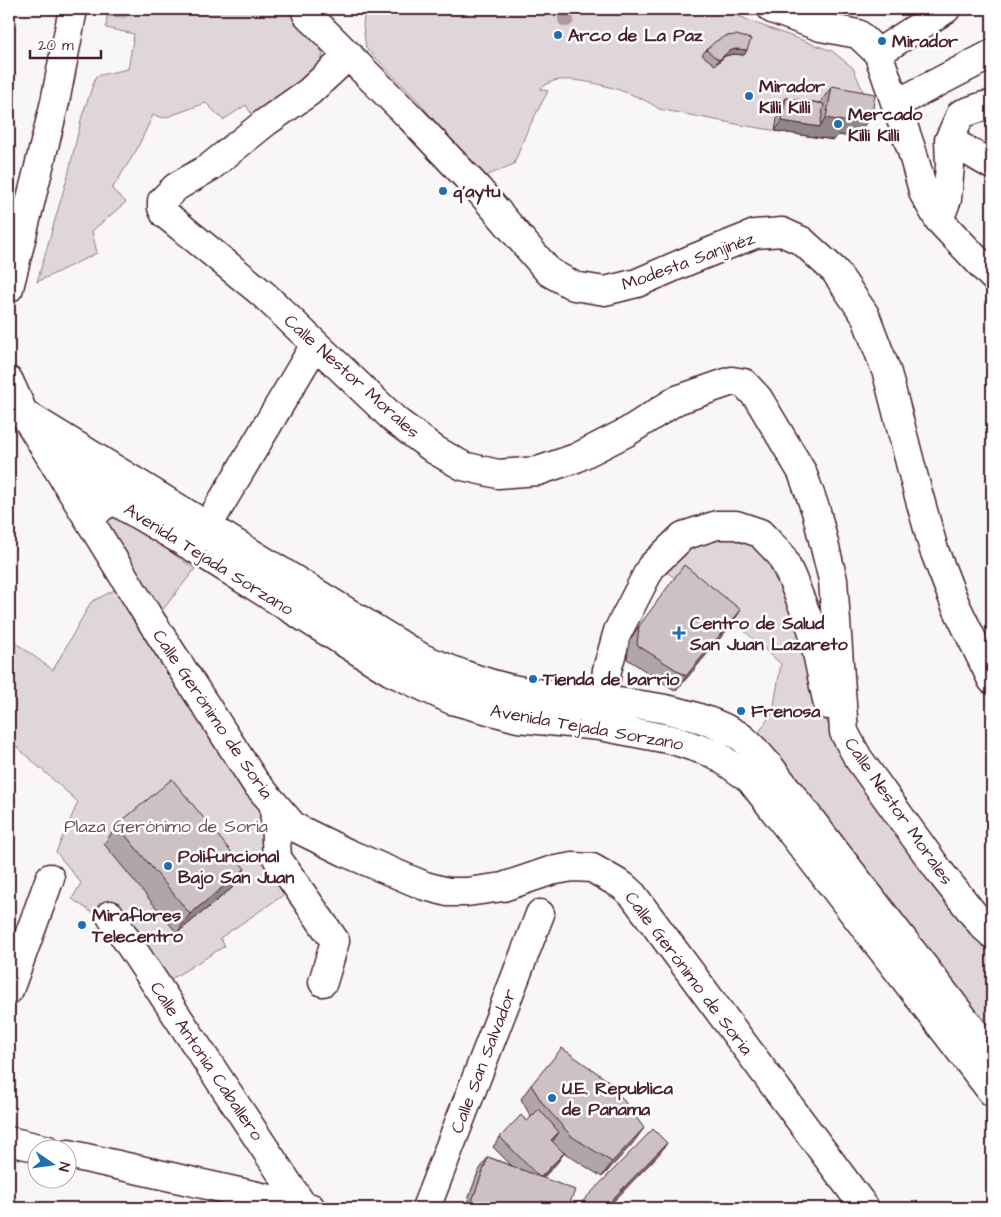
<svg xmlns="http://www.w3.org/2000/svg" width="1001" height="1217" font-family="'Architects Daughter',sans-serif">
	<style>
		.green { fill: #ded6d9; stroke: #947a82 }
		.lines { fill: none; stroke-linecap: round; stroke-linejoin: round }
		.street-casing { stroke: #4a1f2b; stroke-width: 31 }
		.secondary-casing { stroke: #4a1f2b; stroke-width: 31 }
		.primary-casing { stroke: #4a1f2b; stroke-width: 31 }
		.street { stroke: #fff; stroke-width: 28 }
		.secondary { stroke: #fff; stroke-width: 28 }
		.primary { stroke: #fff; stroke-width: 28 }
		.tree { fill: #ad999e }
		.wall { fill: #b0a6a9; stroke: #4a1f2b }
		.shaded-wall { fill: #908789; stroke: #4a1f2b }
		.building { fill: #cdc1c4; stroke: #4a1f2b }
		.poi-dot { fill: #1f6fb2; stroke: #fff; stroke-width: 2 }
		.labels { text-anchor: middle; stroke-width: 5; stroke-linejoin: round; paint-order: stroke }
		.poi-label { font-size: 18px; font-weight: bold; fill: #4a1f2b; stroke: #fff; text-anchor: start }
		.street-label { font-size: 18px; fill: #4a1f2b; stroke: #fff }
		.park-label { font-size: 18px; fill: #6f4d56; stroke: #fff }
	</style>
	<rect width="100%" height="100%" fill="#f8f6f7"/>
	<filter id="ink" filterUnits="userSpaceOnUse"><feTurbulence type="fractalNoise" baseFrequency=".02" numOctaves="2"/><feDisplacementMap in="SourceGraphic" scale="10" xChannelSelector="R" yChannelSelector="G"/><feConvolveMatrix kernelMatrix="1 2 1 2 8 2 1 2 1" color-interpolation-filters="sRGB"/></filter>
	<g filter="url(#ink)">
		<path class="green" d="M127,9H292L313,35L323,55L309,88L256,122L246,105L223,120L206,103L164,118L153,115L136,151L112,189L126,202L92,231L97,253L37,282L68,175L82,116L96,76L128,69L134,34L106,28L107,16L126,17Z
			M365,9H723L755,23L832,51L853,68L863,91L862,113L858,134L853,137L836,134L834,140L741,125L659,109C639,93 574,73 550,82C547,84 543,87 540,89L548,91L527,131L514,164L486,176L475,169L418,101L366,48L363,25Z
			M113,516L120,517L195,569L157,617L105,521Z
			M738,535L764,549L803,625L819,710L965,923L992,953V1040L758,734L773,711L781,664L741,628L664,570L686,545Z
			M122,586L258,797L268,845L261,860L285,894L220,938L225,946L168,981L117,902L93,913L72,899L81,883L56,852L78,802L9,740V638L53,670L91,602Z"/>
		<g class="lines">
			<defs>
				<path id="street" d="M305,9L307,14L411,118L478,189L549,272L574,286L605,291L637,283L690,260L755,234L782,232L802,241L835,271L865,315L887,373L915,482L934,550L956,606L992,680
					M772,9L821,27L858,34L878,53L912,151L924,194L939,220L992,276
					M878,53L946,9
					M349,55L309,92L266,122L210,167L176,187L162,201V208L165,214L263,294L396,421L435,450L463,466L498,474L538,471L576,458L627,432L677,400L732,381L744,383L758,398L802,472L816,511L833,580L844,732L858,758L940,872L983,926L992,934
					M896,104L992,54
					M949,140L992,165
					M939,220L947,199L950,165L949,140L961,114L984,106L992,107
					M195,547L315,345
					M600,724L607,670L618,631L651,567L683,536L717,525H736L760,533L781,555L791,576L812,629L828,705
					M274,804L277,858L335,941L323,982
					M110,915L303,1206
					M9,990L50,878
					M9,1141L48,1150
					M68,1154L311,1208
					M426,1208L540,914"/>
				<path id="secondary" d="M56,466L148,616L255,782L294,827L347,853L425,886L448,892H467L503,887L550,871L573,867L592,868L623,886L633,895L865,1208"/>
				<path id="primary" d="M9,288L55,102L73,9
					M9,381L24,414L56,466L194,548L390,671L452,700L518,718L600,726L673,740L715,754L750,779L992,1092
					M28,416L422,658C451,670 480,682 512,689C586,704 669,696 738,735C748,741 761,757 770,767L992,1055
					M91,523C96,510 101,506 114,501"/>
			</defs>
			<use href="#street" class="street-casing"/>
			<use href="#secondary" class="secondary-casing"/>
			<use href="#primary" class="primary-casing"/>
			<use href="#street" class="street"/>
			<use href="#secondary" class="secondary"/>
			<use href="#primary" class="primary"/>
		</g>
		<circle class="tree" cx="566" cy="19" r="8"/>
		<path class="wall" d="M706,50H747L744,55L733,54L725,56L715,65L702,55Z
			M832,86L858,134L853,137L838,135L834,140L775,131L779,108L786,98L820,103Z
			M731,625L676,691L627,659L629,641L639,626Z
			M117,825L245,869L232,888L177,933L104,844Z
			M531,1085L633,1143L602,1177L563,1152L564,1153L557,1163L543,1178L568,1208H465L478,1172L488,1157L512,1166L493,1147L500,1137L527,1121L531,1117L521,1099Z
			M660,1153L607,1208H576L579,1205Z"/>
		<path class="shaded-wall" d="M736,49L747,50L744,55L733,54L725,56L715,65L719,60L729,51Z
			M849,115H872L858,134L853,137L838,135L834,140L775,131L782,121L820,127L826,118Z
			M741,610L731,625L676,691L686,676Z
			M245,869L232,888L177,933L190,914Z
			M644,1128L633,1143L602,1177L612,1162Z
			M559,1132L552,1142L551,1140Z
			M667,1143L660,1153L607,1208H604Z
			M564,1153L557,1163L534,1188L541,1178Z"/>
		<path class="building" d="M736,35L751,39L747,50L736,49L729,51L719,60L706,50L716,41L726,36Z
			M832,86L875,94L872,115L866,118L849,115L848,122L826,118Z
			M786,98L824,104L820,127L782,121Z
			M684,565L741,610L686,676L637,645L639,626Z
			M172,779L245,869L190,914L117,825Z
			M562,1048L610,1082L644,1128L612,1162L571,1136L543,1104L531,1085Z
			M539,1109L559,1132L551,1140L564,1153L541,1177H539L500,1137L521,1115L527,1121Z
			M653,1129L667,1143L604,1208H583L579,1205Z
			M488,1157L575,1190L568,1208H474L470,1207Z"/>
	</g>
	<g class="poi-dot">
		<circle cx="558" cy="35" r="5"/>
		<circle cx="882" cy="41" r="5"/>
		<circle cx="749" cy="96" r="5"/>
		<circle cx="838" cy="124" r="5"/>
		<circle cx="443" cy="191" r="5"/>
		<path d="M676.5 625.5h5v5h5v5h-5v5h-5v-5h-5v-5h5z"/>
		<circle cx="533" cy="679" r="5"/>
		<circle cx="741" cy="711" r="5"/>
		<circle cx="168" cy="866" r="5"/>
		<circle cx="82" cy="925" r="5"/>
		<circle cx="552" cy="1098" r="5"/>
	</g>
	<g class="labels">
		<g class="poi-label">
			<text x="568" y="41">Arco de La Paz</text>
			<text x="892" y="47">Mirador</text>
			<text x="759" y="92">Mirador<tspan x="759" dy="21">Killi Killi</tspan></text>
			<text x="848" y="120">Mercado<tspan x="848" dy="21">Killi Killi</tspan></text>
			<text x="453" y="197">q'aytu</text>
			<text x="690" y="629">Centro de Salud<tspan x="690" dy="21">San Juan Lazareto</tspan></text>
			<text x="543" y="685">Tienda de barrio</text>
			<text x="751" y="717">Frenosa</text>
			<text x="178" y="862">Polifuncional<tspan x="178" dy="21">Bajo San Juan</tspan></text>
			<text x="92" y="921">Miraflores<tspan x="92" dy="21">Telecentro</tspan></text>
			<text x="562" y="1094">U.E. Republica<tspan x="562" dy="21">de Panama</tspan></text>
		</g>
		<g class="street-label">
			<text transform="translate(688 261) rotate(-20)" y="6">Modesta Sanjinéz</text>
			<text transform="translate(352 376) rotate(42)" y="6">Calle Nestor Morales</text>
			<text transform="translate(209 559) rotate(32)" y="6">Avenida Tejada Sorzano</text>
			<text transform="translate(213 714) rotate(56)" y="6">Calle Gerónimo de Soria</text>
			<text transform="translate(587 727) rotate(10)" y="6">Avenida Tejada Sorzano</text>
			<text transform="translate(899 811) rotate(55)" y="6">Calle Nestor Morales</text>
			<text transform="translate(689 973) rotate(53)" y="6">Calle Gerónimo de Soria</text>
			<text transform="translate(207 1061) rotate(56)" y="6">Calle Antonia Caballero</text>
			<text transform="translate(483 1061) rotate(-69)" y="6">Calle San Salvador</text>
		</g>
		<g class="park-label">
			<text x="166" y="832">Plaza Gerónimo de Soria</text>
		</g>
	</g>
	<rect width="1001" height="1217" fill="none" stroke="#fff" stroke-width="30"/>
	<rect x="15" y="15" width="971" height="1187" fill="none" stroke="#4a1f2b" stroke-width="2" filter="url(#ink)"/>
	<g transform="translate(52 1164) rotate(103)"><circle r="24" fill="#ffffff" stroke="#b7a5aa"/>
	<path d="M0-4L9 19L0 12L-9 19Z" fill="#1f6fb2"/>
	<text y="-8" font-size="14" font-weight="bold" text-anchor="middle" fill="#4a1f2b">N</text>
	</g>
	<path d="M30 50v8h71v-8" fill="none" stroke="#4a1f2b" stroke-width="2.5"/>
	<text x="38" y="50" font-size="15" fill="#4a1f2b" stroke="#ffffff" stroke-width="4" paint-order="stroke">20 m</text>
</svg>
